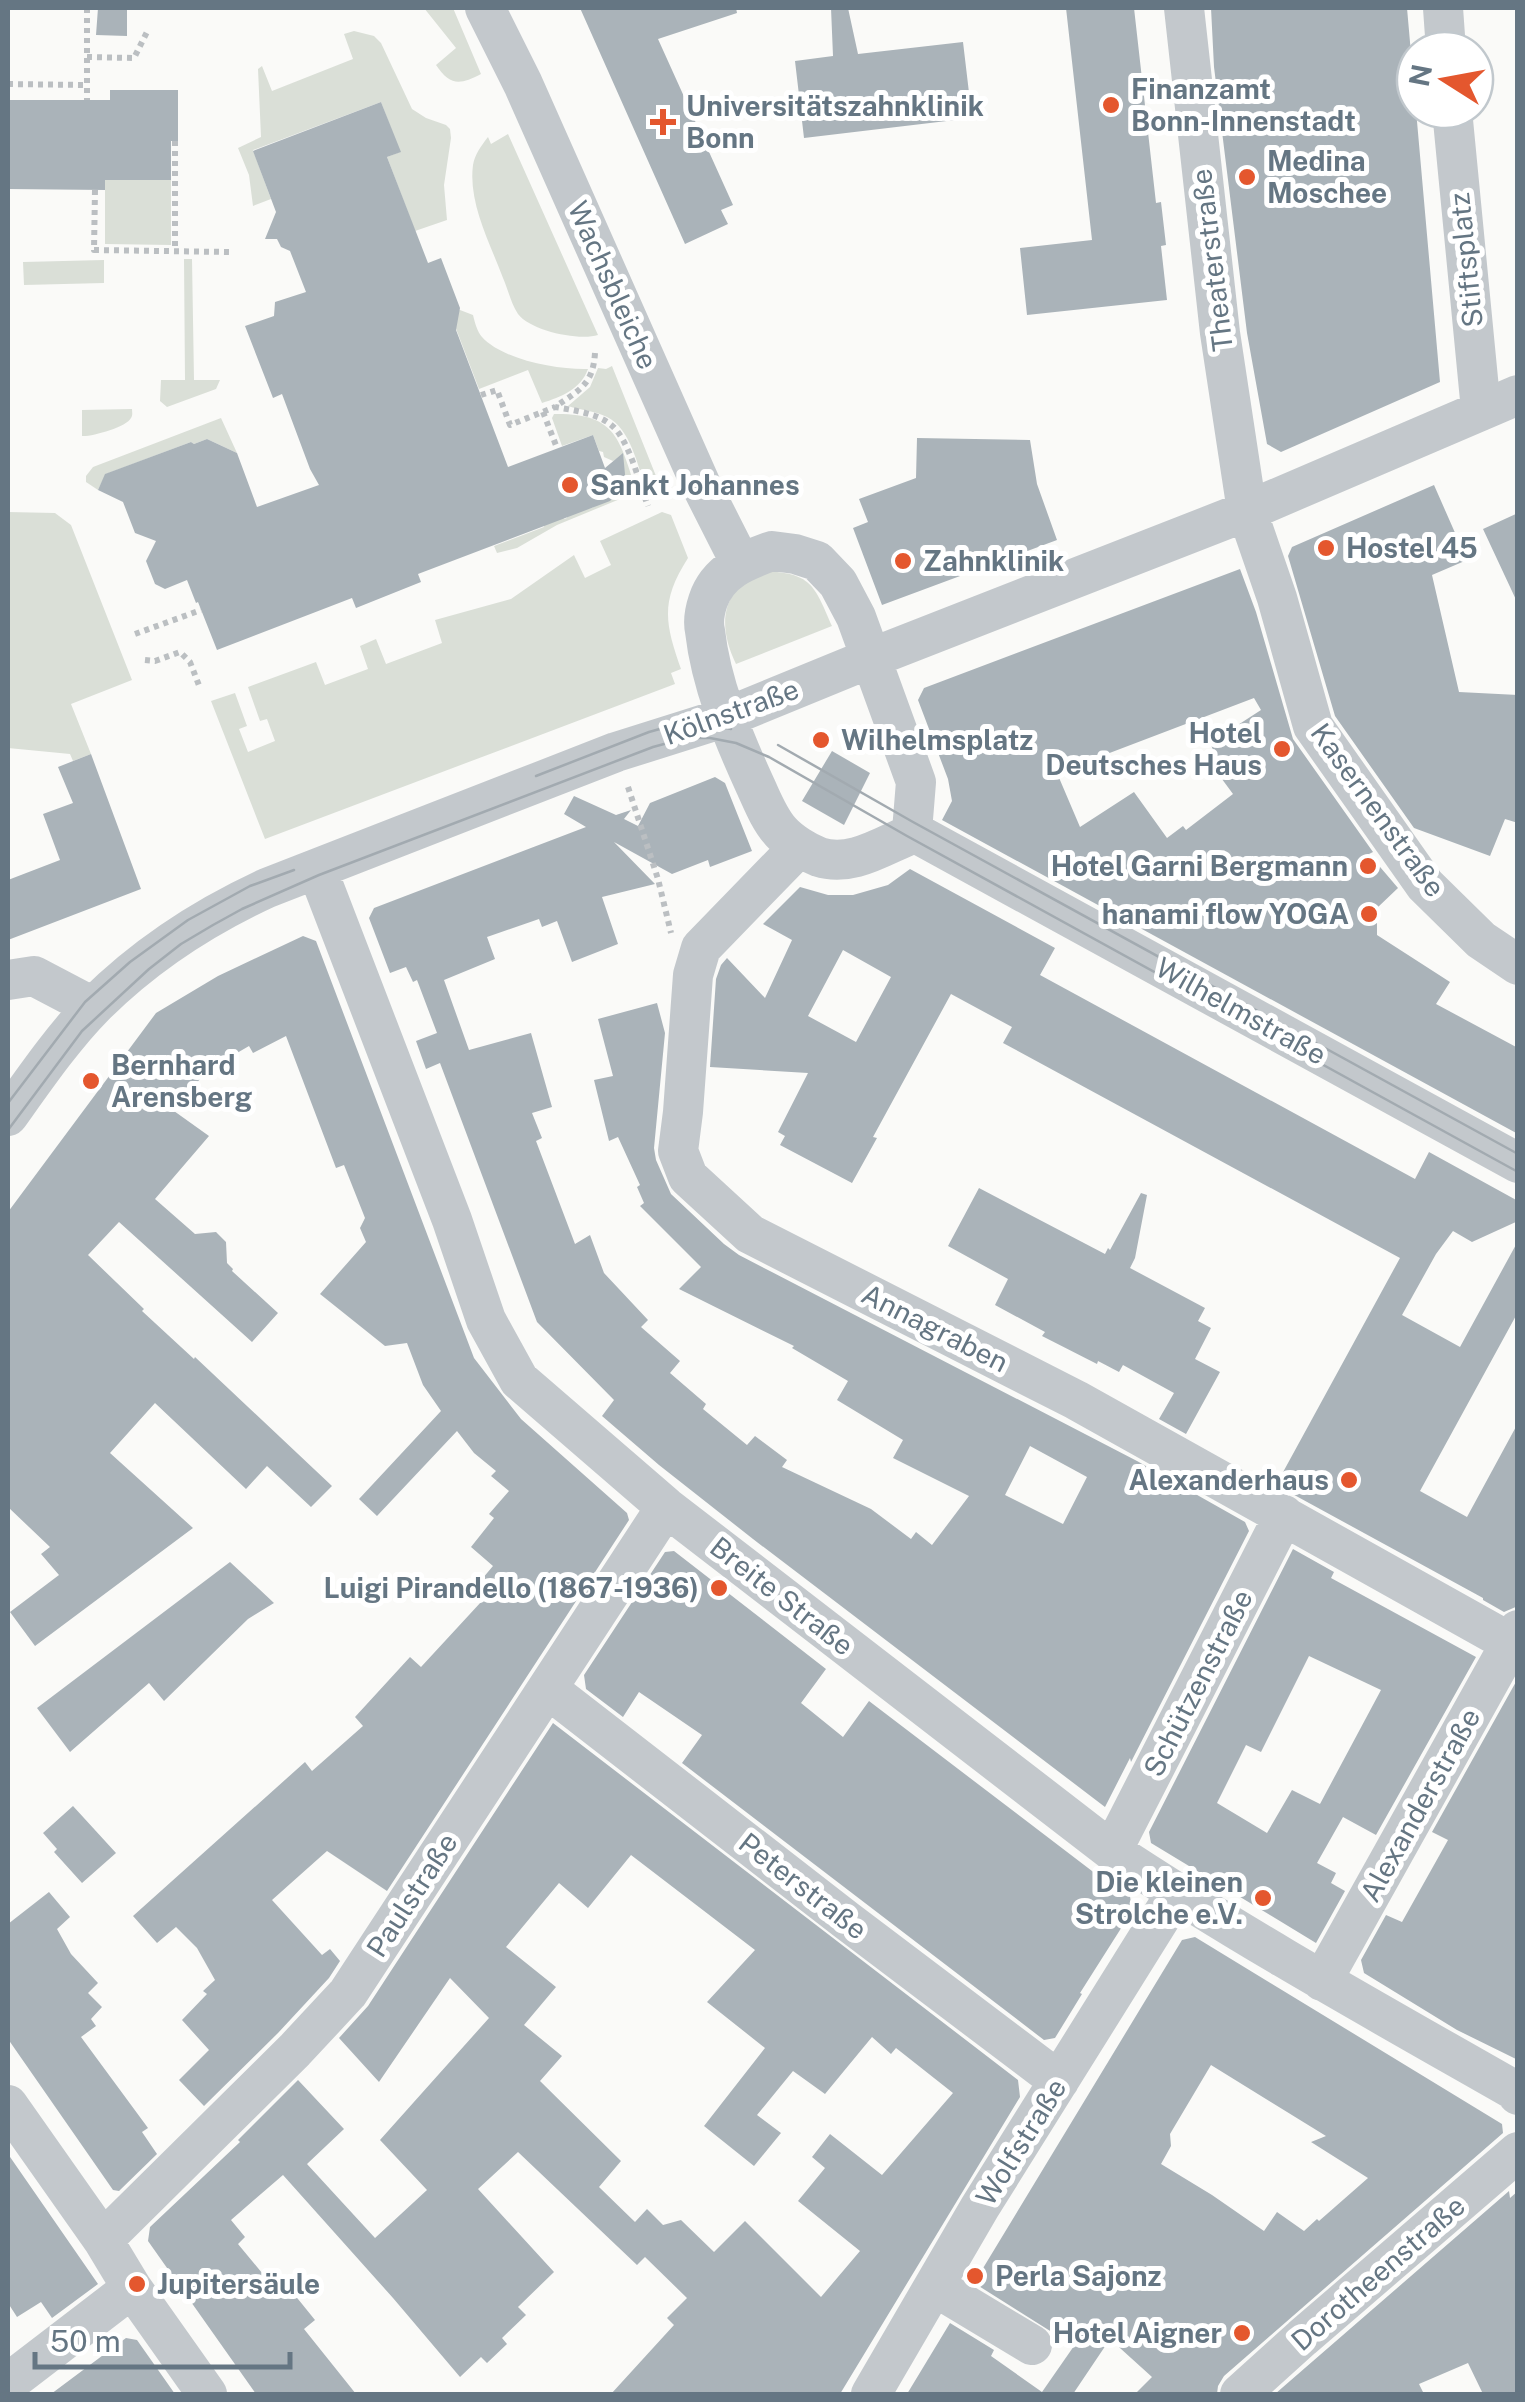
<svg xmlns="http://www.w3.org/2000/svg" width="1525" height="2402" font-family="'Public Sans',sans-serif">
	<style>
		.green { fill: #dadfd7 }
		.building { fill: #aab3b9; fill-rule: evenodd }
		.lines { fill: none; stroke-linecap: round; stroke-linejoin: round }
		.path { stroke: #bbbfc2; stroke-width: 6; stroke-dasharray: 5 5; stroke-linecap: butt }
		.minor { stroke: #c3c8cc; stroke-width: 40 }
		.tram { stroke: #a2aab0; stroke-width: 2.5 }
		.poi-dot { fill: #e4572e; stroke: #fff; stroke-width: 4 }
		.labels { text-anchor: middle; stroke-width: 10; stroke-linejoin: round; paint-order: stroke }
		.poi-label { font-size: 28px; font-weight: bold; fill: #657683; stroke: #fff; text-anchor: start }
		.street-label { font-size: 28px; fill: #657683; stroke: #fff }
	</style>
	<rect width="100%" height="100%" fill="#fafaf8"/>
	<path class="green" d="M424,8H453L481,74C460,85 450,86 436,65L456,48Z
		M354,31L374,36L381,43L412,109L426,118L446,125L450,129L451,138L444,185L447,220L415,231L387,157L400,152L381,102L253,150L271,199L253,206L249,175L238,148L261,137L258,69L262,66L272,91L353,59L344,34Z
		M508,134L598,335C579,341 531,331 518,314C511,304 508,289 503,278C490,243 468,203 473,165C475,154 481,146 488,137L491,144Z
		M105,180H171V245L105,244Z
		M184,259H192L194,380H220L216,389L167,407L160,401L161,380H185Z
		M104,260V283L24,285L23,262Z
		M460,310L473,315C475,323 477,331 482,337C503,360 558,370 588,369C581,389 561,397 542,403L528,370L479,389L450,313Z
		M612,366L658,481L646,488C637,465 631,429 607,417C595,411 581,410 568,406L590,387L598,368L606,369Z
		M132,409C132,412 133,415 131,418C127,427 91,437 82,436V410Z
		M554,414C618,413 619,440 637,492L557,525L517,548L497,553L494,546L544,527L543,521L562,514L564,519L567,518L566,512L592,508L615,495L626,479L618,458L613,461L604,457L603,452L599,451L593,435L562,446L552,418Z
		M221,418L237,453L207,439L194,444L191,442L106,474L98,490L86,482V476L93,467Z
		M8,512L55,513L71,525L132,680L71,704L91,754L73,761L70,754L8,748Z
		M662,512L671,515L688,558C660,602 665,623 681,669L671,673L675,684L265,839L211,701L235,693L247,726L239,729L248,752L275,741L267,719L260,721L248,687L316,662L325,685L368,669L360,646L376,639L386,664L442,643L435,620L511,599L574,555L585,578L611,565L600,541Z
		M763,571C811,573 814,584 832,626L736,664C717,625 721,589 763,571Z"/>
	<path class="building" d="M98,8H127V36L96,35Z
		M580,8H736L737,13L658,39L733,205L721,210L728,224L685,244Z
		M831,8H848L858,54L963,42L972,118L804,138L795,61L833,56Z
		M1066,8H1134L1156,203L1161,202L1166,245L1161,246L1167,300L1027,315L1020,248L1092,240Z
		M1211,8H1407L1440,382L1281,452L1267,444L1247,333L1214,67Z
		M110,90H178V141H171V180H105V190L8,189V100H110Z
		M381,102L401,152L387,157L428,263L441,258L460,308L456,330L508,467L593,435L605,468L623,453L626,485L610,501L418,574L421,582L356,608L352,598L217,650L198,602L196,603L187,580L165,589L155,584L146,561L156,541L135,533L123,502L98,490L105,474L191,442L194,444L207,439L237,453L257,507L319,485L310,469L282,394L273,398L245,326L274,316L275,302L306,292L290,251L281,247L277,239H265L276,212L253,151Z
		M917,438L1030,440L1037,484L1057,540L882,605L853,528L868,522L859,499L916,478Z
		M1434,485L1467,560L1432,575L1459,692L1518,695V823L1505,819L1490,856L1414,828L1335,716L1288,556L1292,547Z
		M1518,513V604L1483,529Z
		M1240,569L1256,612L1293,739L1373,852L1369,854L1398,888L1377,908V935L1450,982L1436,1004L1518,1048V1134L942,820L952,801L948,779L918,700L924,688ZM1254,698L1261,710L1210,743L1221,767L1216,771L1233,794L1186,830L1183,826L1167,838L1134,792L1080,827L1057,773Z
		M832,751L870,773L844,825L802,801Z
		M91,754L141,889L8,940V880L60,860L43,814L73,803L58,767Z
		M715,777L725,783L752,851L710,867L708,860L672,874L614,842L655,884L602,897L618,944L572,962L557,921L542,927L539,919L487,937L495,959L444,980L469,1050L531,1033L552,1107L532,1113L542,1138L536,1141L575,1244L590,1235L604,1273L648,1320L641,1327L680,1361L670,1373L706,1404L703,1409L747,1445L755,1436L787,1460L782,1467L871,1509L911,1539L916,1532L932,1545L969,1496L893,1458L903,1440L837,1400L848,1381L792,1348L794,1346L679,1289L701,1267L640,1206L644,1203L637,1187L640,1185L618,1137L609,1141L594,1080L613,1076L598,1019L657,1003L665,1033L654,1148L656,1160L671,1194L724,1244L739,1255L1137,1461L1245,1522L1249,1531L1131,1762L1130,1758L1105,1807L753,1539L659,1465L602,1416L614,1400L537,1322L440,1063L426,1069L416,1041L437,1033L417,980L413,982L406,967L390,973L369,918L374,908L586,827L564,814L574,796L616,815L631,810L624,819L638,826L650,803ZM1030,1446L1087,1477L1063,1524L1005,1495Z
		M910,869L1055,948L1040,975L1415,1179L1429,1152L1518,1201V1221L1472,1242L1453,1231L1436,1254L1402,1315L1460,1347L1518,1241V1312L1420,1491L1467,1517L1518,1423V1606L1504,1612L1483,1600V1598L1276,1485L1400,1258L1003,1043L1012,1027L951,994L873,1137L877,1138L852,1183L780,1145L785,1136L778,1132L808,1073L710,1067L716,979L721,965L727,958L765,998L792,940L763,924L800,887L828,895H853L888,885ZM843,950L891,977L856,1042L808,1016Z
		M303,936L316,941L474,1358L521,1419L627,1513L629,1520L387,1891L327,1851L272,1900L322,1955L330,1949L340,1961L329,1978L278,2033L204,2106L179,2080L209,2050L182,2020L207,1994L203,1991L215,1980L197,1948L176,1927L157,1943L133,1916L305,1762L312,1771L363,1726L355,1717L410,1657L421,1667L493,1589L482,1579L493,1566L471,1547L494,1518L489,1514L509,1491L491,1476L496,1471L474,1453L457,1431L377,1516L359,1499L441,1411L423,1385L407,1343L385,1346L320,1294L366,1242L360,1228L365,1218L344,1165L336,1168L286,1036L253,1053L249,1046L213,1067L194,1085L174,1111L209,1136L155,1199L195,1234L216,1232L226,1242L227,1263L233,1269L232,1271L278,1313L252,1342L119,1222L88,1255L144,1309L142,1311L194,1359L195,1357L332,1486L311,1507L267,1466L246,1489L155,1403L110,1453L193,1528L35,1646L10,1612L59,1575L41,1554L50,1547L8,1507V1212L156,1013L218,976Z
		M979,1188L1105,1254L1108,1248L1110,1250L1141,1193L1147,1195L1135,1258L1130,1268L1205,1308L1198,1321L1211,1328L1195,1359L1220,1372L1186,1434L1159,1419L1174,1393L1123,1365L1119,1372L1098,1361L1097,1364L1042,1336L1045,1332L995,1305L1008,1279L948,1246Z
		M1293,1549L1334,1572L1331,1578L1476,1657L1376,1835L1343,1817L1317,1863L1336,1873L1331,1883L1345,1891L1316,1943L1151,1843L1149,1832ZM1309,1656L1381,1690L1320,1804L1292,1790L1267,1833L1217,1803L1246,1745L1261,1752Z
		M674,1551L826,1669L801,1703L843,1737L869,1701L1092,1871L1130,1896L1132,1911L1080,1993L1082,1994L1055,2038L1044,2040L682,1763L702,1735L639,1692L623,1717L586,1689L584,1675L665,1552Z
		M230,1562L274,1603L248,1619L164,1701L149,1683L70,1752L37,1708Z
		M1517,1680H1518V2060L1457,2030L1364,1973L1361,1960L1386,1915L1402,1922L1448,1840L1432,1832Z
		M553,1723L1018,2080L1020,2097L840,2394H611L674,2325L667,2318L687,2298L645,2257L637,2265L518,2152L478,2189L554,2272L518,2307L526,2315L502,2338L507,2344L487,2363L481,2357L460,2377L393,2298L283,2175L231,2220L245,2237L238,2244L272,2285L281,2278L315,2320L304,2329L356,2394H256L148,2241L150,2227L240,2142L238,2140L298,2080L344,2129L307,2164L375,2238L427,2190L380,2140L489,2018L450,1978L379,2082L339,2038L368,2006ZM631,1855L755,1950L707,2002L765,2048L704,2126L754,2166L781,2133L757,2115L793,2071L825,2094L872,2037L891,2054L896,2048L953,2093L882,2175L830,2134L812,2157L825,2168L798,2201L860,2251L821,2297L745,2221L714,2252L681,2220L663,2225L647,2209L635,2222L599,2187L621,2161L540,2081L562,2056L524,2025L556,1987L506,1947L559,1883L588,1908Z
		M73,1806L116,1853L82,1883L54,1852L57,1849L43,1833Z
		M49,1892L70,1917L57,1929L71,1954L98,1983L88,1993L102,2007L91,2019L96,2026L81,2037L148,2128L142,2132L157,2154L119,2191L113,2190L8,2039V1924Z
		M1195,1937L1502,2124L1503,2133L1224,2376L1218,2386L1217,2394H1135L1152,2377L1110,2339L1073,2394H907L950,2323L994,2350L991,2356L1042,2392L1074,2346L974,2283L1182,1940ZM1211,2065L1326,2136L1311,2142L1368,2178L1319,2221L1317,2219L1304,2231L1277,2212L1264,2231L1212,2195L1161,2164L1171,2146L1170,2134Z
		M8,2154L98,2284L52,2318L41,2302L17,2317L8,2303Z
		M1509,2191L1510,2198L1518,2191V2394H1483L1468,2363L1419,2384L1424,2394H1275Z
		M126,2338L137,2340L175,2394H51Z"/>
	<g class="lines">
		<path class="path" d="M87,8V100
			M87,57L134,58L147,32
			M8,84L87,85
			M175,141V251
			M95,190L94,250L229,252
			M595,353C593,385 579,390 555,407C572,410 596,413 610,424C629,438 639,483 648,506
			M481,395L497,390L510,425L555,407
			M543,412L557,448
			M135,634L201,610
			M145,660L155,661L180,652L190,662L200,688
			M628,787L658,879L671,933"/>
		<path class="minor" d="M485,8L523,84L701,485L740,562
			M1184,8L1220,333L1247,511L1277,598L1313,726L1425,885L1481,940L1518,965
			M1443,8L1446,50
			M1452,110L1481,410
			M772,551L795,554L817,561L838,583L856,617L916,782L912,831L907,836C879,848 850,867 819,857C806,852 790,842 781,832C769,819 762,800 755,785C733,737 711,684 705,631C703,622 705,610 708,601C718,571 744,561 772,551Z
			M912,831L1518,1163
			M799,847L701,948L693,975L683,1112L678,1151L688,1177L750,1234L1076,1400L1518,1647
			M317,869L452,1220L486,1320L519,1380L666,1507L1112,1851C1242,1937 1379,2013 1514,2090L1518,2095
			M8,980L34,976L93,1007
			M8,1116C33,1081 64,1036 94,1006C144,956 204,917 267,888L616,752L727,717L871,658L1247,511L1518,395
			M548,1689L846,1920L1059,2081
			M1112,1851L1284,1515
			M1322,1981L1518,1630
			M8,2105L103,2240L132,2288L207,2394
			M103,2240L295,2050L348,1993L666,1507
			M934,2286L1032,2345
			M8,2383L132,2288
			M871,2394L980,2207L1176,1893
			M1240,2394L1302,2338L1518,2152"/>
		<path class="tram" d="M778,745L913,822L1518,1154
			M536,776L649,732L681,723L706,724L731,729
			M8,1103L85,1002L130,962L188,920L250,886L294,870
			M8,1130L82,1031L149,969L181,944L213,925L242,909L319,875L653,747L686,738H710L736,743L769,757L907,836L1518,1172"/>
	</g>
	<g class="poi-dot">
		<circle cx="1111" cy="105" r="10"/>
		<path d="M658 107h10v10h10v10h-10v10h-10v-10h-10v-10h10z"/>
		<circle cx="1247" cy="177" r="10"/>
		<circle cx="570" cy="485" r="10"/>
		<circle cx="1326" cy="548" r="10"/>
		<circle cx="903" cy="561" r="10"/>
		<circle cx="821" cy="740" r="10"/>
		<circle cx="1282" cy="749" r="10"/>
		<circle cx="1368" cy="866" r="10"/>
		<circle cx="1369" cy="914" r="10"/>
		<circle cx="91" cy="1081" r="10"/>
		<circle cx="1349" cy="1480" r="10"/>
		<circle cx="719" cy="1588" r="10"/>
		<circle cx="1263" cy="1898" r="10"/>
		<circle cx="975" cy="2276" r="10"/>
		<circle cx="137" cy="2284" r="10"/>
		<circle cx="1242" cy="2333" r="10"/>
	</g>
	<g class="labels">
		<g class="poi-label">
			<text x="1131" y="99">Finanzamt<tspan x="1131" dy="32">Bonn-Innenstadt</tspan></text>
			<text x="686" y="116">Universitätszahnklinik<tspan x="686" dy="32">Bonn</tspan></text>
			<text x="1267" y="171">Medina<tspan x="1267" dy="32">Moschee</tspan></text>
			<text x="590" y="495">Sankt Johannes</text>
			<text x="1346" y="558">Hostel 45</text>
			<text x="923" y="571">Zahnklinik</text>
			<text x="1262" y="743" text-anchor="end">Hotel<tspan x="1262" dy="32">Deutsches Haus</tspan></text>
			<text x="841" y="750">Wilhelmsplatz</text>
			<text x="1348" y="876" text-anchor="end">Hotel Garni Bergmann</text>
			<text x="1349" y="924" text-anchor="end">hanami flow YOGA</text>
			<text x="111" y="1075">Bernhard<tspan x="111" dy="32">Arensberg</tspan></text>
			<text x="1329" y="1490" text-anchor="end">Alexanderhaus</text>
			<text x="699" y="1598" text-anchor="end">Luigi Pirandello (1867-1936)</text>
			<text x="1243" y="1892" text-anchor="end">Die kleinen<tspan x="1243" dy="32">Strolche e.V.</tspan></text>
			<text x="995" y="2286">Perla Sajonz</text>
			<text x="157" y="2294">Jupitersäule</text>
			<text x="1222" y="2343" text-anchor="end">Hotel Aigner</text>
		</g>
		<g class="street-label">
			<text transform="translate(1212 260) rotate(-97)" y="10">Theaterstraße</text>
			<text transform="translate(1466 260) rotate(-96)" y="10">Stiftsplatz</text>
			<text transform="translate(613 285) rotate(66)" y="10">Wachsbleiche</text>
			<text transform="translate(731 712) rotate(-20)" y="10">Kölnstraße</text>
			<text transform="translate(1378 810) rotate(54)" y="10">Kasernenstraße</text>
			<text transform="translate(1241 1011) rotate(29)" y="10">Wilhelmstraße</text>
			<text transform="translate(935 1328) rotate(27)" y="10">Annagraben</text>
			<text transform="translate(782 1596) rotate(38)" y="10">Breite Straße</text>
			<text transform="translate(1198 1683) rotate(-63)" y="10">Schützenstraße</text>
			<text transform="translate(1420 1805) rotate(-61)" y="10">Alexanderstraße</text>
			<text transform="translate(803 1886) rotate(38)" y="10">Peterstraße</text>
			<text transform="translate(412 1895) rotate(-57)" y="10">Paulstraße</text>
			<text transform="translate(1021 2142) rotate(-58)" y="10">Wolfstraße</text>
			<text transform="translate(1378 2273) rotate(-41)" y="10">Dorotheenstraße</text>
		</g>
	</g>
	<rect width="1525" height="2402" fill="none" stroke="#657683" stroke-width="20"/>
	<g transform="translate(1445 80) rotate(281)"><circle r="48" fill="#ffffff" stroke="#c1c8cd" stroke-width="2.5"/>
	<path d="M0-8L18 38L0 25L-18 38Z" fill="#e4572e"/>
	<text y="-15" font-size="28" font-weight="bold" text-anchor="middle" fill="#657683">N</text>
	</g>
	<path d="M35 2352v15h255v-15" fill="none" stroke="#657683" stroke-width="5"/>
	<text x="50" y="2352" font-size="30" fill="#657683" stroke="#ffffff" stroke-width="8" paint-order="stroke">50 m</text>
</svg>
